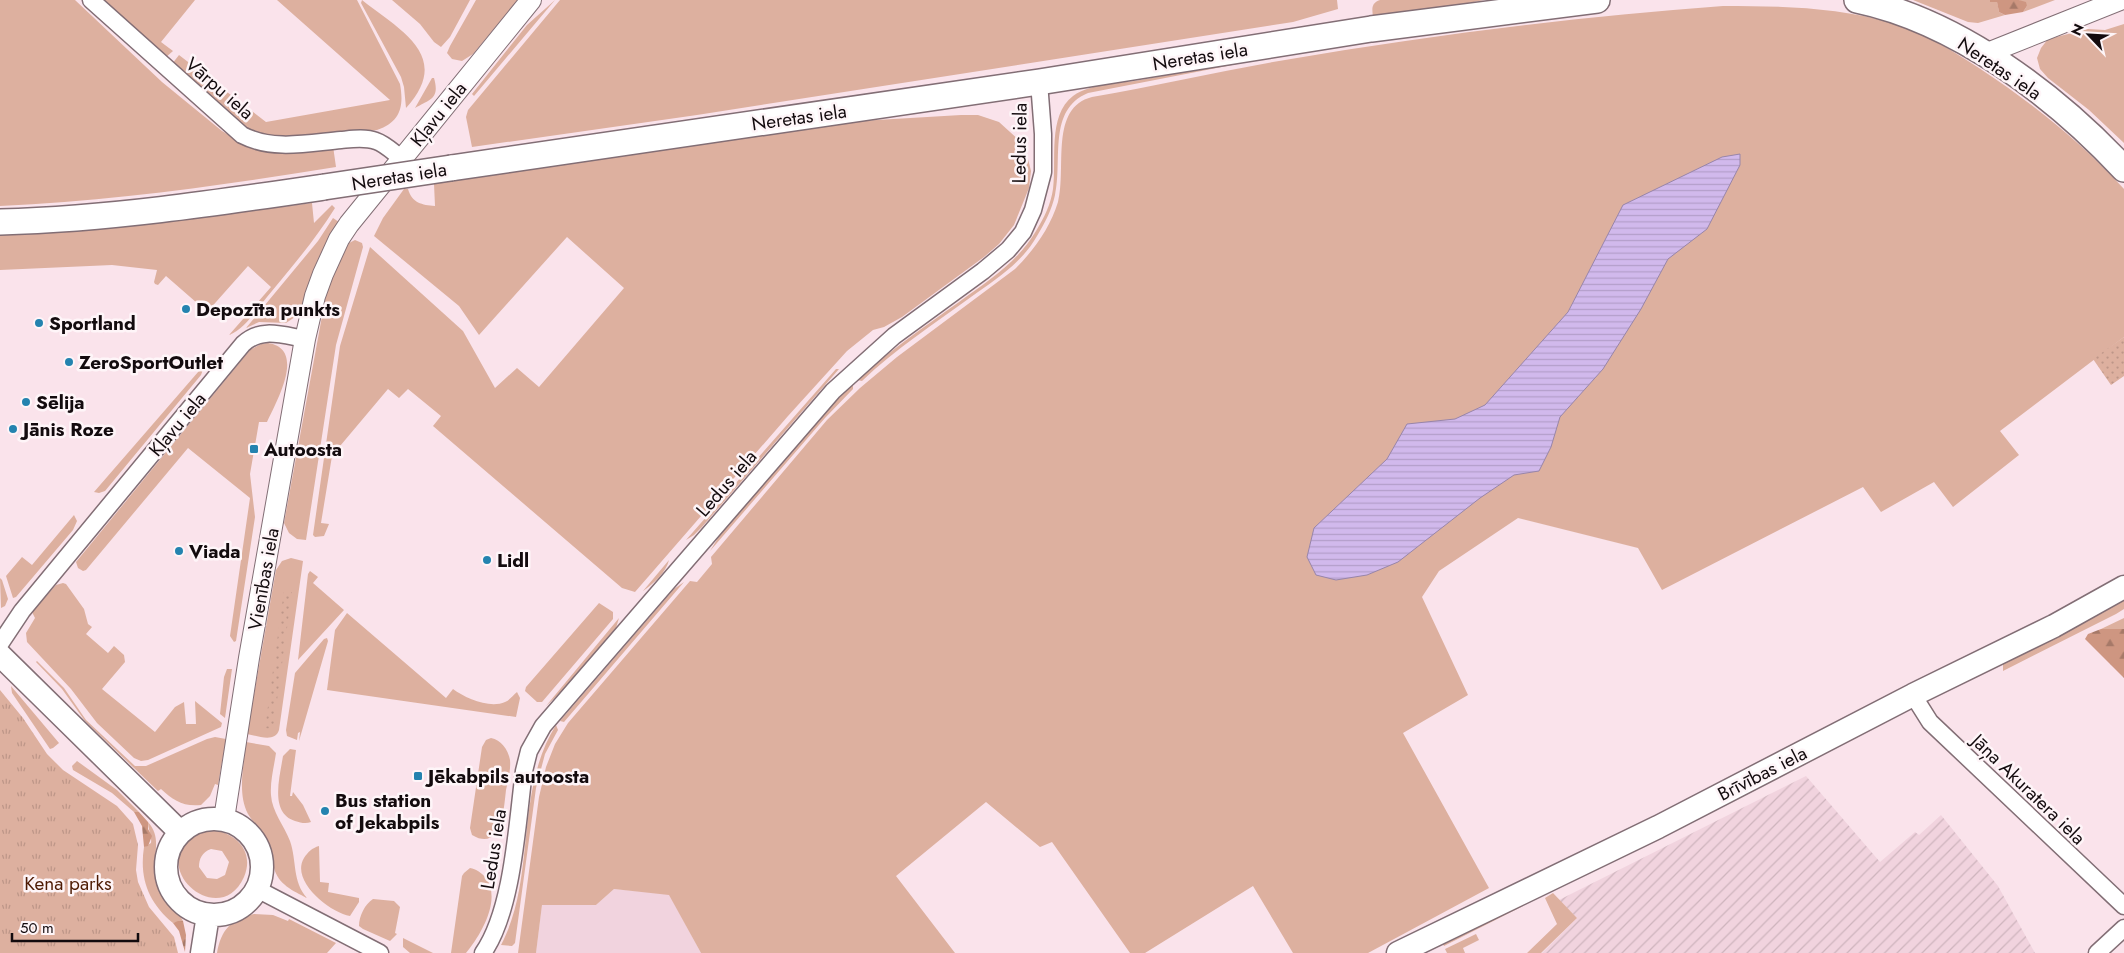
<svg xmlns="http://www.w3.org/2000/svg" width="2124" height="953" font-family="Jost,sans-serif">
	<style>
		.built { fill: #f1d3de }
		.industrial { fill: url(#industrial-furrows) }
		.grass { fill: #ddb09f; fill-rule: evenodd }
		.forest { fill: url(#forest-firs) }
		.park { fill: url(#park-tufts) }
		.garden { fill: url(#garden-dots) }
		.water { fill: url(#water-rules); stroke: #9885a9 }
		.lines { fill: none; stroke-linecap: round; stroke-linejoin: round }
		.minor-casing { stroke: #826e75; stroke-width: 19 }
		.tertiary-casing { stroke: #826e75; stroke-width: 22 }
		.secondary-casing { stroke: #826e75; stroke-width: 25 }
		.primary-casing { stroke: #826e75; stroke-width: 28 }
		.minor { stroke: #fff; stroke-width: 16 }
		.tertiary { stroke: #fff; stroke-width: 20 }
		.secondary { stroke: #fff; stroke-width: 22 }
		.primary { stroke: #fff; stroke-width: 25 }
		.primary-bridge-casing { stroke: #826e75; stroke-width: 28; stroke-linecap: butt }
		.primary-bridge { stroke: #fff; stroke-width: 25 }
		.poi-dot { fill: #2483af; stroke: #fef5f8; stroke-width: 2 }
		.labels { text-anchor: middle; stroke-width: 5; stroke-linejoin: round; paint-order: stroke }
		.street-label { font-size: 19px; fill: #130b0e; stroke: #fef5f8 }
		.poi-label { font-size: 19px; font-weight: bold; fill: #130b0e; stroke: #fef5f8; text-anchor: start }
		.park-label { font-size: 19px; fill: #4e1b04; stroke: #fef5f8 }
	</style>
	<defs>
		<pattern id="industrial-furrows" width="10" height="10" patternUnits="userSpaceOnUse" patternTransform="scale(1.25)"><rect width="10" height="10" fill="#f1d3de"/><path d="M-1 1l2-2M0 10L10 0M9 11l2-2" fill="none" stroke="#ceb4bd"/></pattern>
		<pattern id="forest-firs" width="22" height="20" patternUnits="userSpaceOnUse" patternTransform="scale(1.25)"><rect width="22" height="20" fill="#ce9681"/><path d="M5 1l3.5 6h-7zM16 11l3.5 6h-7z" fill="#a67968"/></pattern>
		<pattern id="park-tufts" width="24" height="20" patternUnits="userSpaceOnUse" patternTransform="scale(1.25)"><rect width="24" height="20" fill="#ddb09f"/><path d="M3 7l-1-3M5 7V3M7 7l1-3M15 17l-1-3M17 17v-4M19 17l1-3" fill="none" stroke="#bd9688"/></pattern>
		<pattern id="garden-dots" width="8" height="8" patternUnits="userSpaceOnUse" patternTransform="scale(1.25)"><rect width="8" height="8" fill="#ddb09f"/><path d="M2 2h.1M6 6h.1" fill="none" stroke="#bd9688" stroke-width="1.8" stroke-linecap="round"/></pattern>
		<pattern id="water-rules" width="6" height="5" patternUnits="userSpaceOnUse" patternTransform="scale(1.25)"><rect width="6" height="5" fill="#d1b9ec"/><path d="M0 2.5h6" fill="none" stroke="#b39ec9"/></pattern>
	</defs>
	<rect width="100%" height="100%" fill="#fae3eb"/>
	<path class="built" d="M614,889L669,894L701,953H536L542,905H596Z"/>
	<path class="industrial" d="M1806,776L1880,862L1915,832L1919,835L1941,815L1998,886L2035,953H1542L1577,918L1559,900Z"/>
	<path class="grass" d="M0,0H75L162,82L222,131L247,146L266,151L333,146L336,167C224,185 113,201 0,206Z
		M101,0H195L161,42L173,51L165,58Z
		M277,0H357L400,84C404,106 401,122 377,130C341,134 289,147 255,132C230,121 194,83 172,64L179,55L266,122L390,100Z
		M362,0C401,31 453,56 406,108L404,87L401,77L361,3Z
		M392,0H470L450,37L441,47L434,42L420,24Z
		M476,0H518L473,54L462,61L452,59L447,53L450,46Z
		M555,0L474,96L472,94L527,25Z
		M560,0H1337L1338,9L1293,22L697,115L472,147L466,117L468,110Z
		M1380,0H1484L1416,13L1373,17C1372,9 1371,3 1380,0Z
		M1913,0H1990V2L1997,1L1999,12L2005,15L1978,23L1968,22Z
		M2019,0H2055L2023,12L2027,6Z
		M1723,6C1780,6 1836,7 1892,23C1924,32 1951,50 1979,68C2032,103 2081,142 2124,189V337L2000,431L2019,455L1953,507L1934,482L1881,512L1863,487L1662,590L1638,548L1518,518L1439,571L1422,597L1468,695L1403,733L1489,888L1368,953H1293L1253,886L1145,953H1130L1052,842L1040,847L986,802L896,876L955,953H701L669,895L614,889L596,905H542L536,953H518L539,797L546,767L555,744L568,723L690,581L697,582L712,564L711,557L827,420L860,388L897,357L1015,269C1034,250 1050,228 1058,202C1067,168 1049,108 1092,97C1157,86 1220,71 1285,60C1430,35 1576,17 1723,6Z
		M2124,24V143L2089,110L2048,78L2040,69L2037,58L2041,48L2048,39L2088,29L2105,30Z
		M1369,39V43L1284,55L1088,93C1047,110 1063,160 1055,195C1052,209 1045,223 1037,236C1022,263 995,280 971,297C934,324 895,349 862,381L857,380C889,351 924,327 959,302C988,281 1017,263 1036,231C1044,218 1051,204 1053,189C1057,161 1047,116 1073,96C1092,82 1124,84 1146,79C1221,66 1294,50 1369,39Z
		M432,78H434C440,99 430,99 415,108Z
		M961,115H978L999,122L1021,142L1027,155L1031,171L1029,188L1014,225L999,244L984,257L902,317L884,327L873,330L847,351L788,416L635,592L622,588L433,426L441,416L408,389L399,398L388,389L335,452L326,444L340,346L370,247L463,331L495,388L517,368L539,387L624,288L567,237L479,335L459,306L374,236L383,218L404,189H408C412,203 422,205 435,206L434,184L439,181L826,123Z
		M312,203L314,223L332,205L335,208C315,240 291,268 267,297C256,310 245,329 229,335L271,287L248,266L208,311L205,310L166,276L158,285L155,284L154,282L157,270L112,265L0,270V235C105,233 208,216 312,203Z
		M333,218L339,222L318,259L310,280L302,309L298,315L286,323L259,322L246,328L318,241Z
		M355,240L362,243L363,247L336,345L306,540L297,539L289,533L284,523L327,289L347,244Z
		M268,343C307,349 276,402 267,422H259L250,474L255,517L236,641L234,642L230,636L250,498L188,448L86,570L83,571L78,568L76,562L250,350L261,344Z
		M205,364L201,375L105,491L99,493L94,492Z
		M836,369H839L702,527L694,535L686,540Z
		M853,384V389L825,418L710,551L721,533L825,412Z
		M327,452L332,456L321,523L329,524L324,536L315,537L313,535L324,458Z
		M74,515L77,521L73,530L16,597L13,598L6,576L22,557L32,565Z
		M291,558L303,561L279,730C275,743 258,736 247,734L276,570L282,561Z
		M669,560C666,573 653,584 643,591Z
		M310,571L318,577L313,583L344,610L298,660L308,574Z
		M0,578L2,580L8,599L5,606L1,608Z
		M684,582L564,722L560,721L674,589Z
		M63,583L66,584L84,609L88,624L92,627L86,634L108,653L114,646L124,655L125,662L102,689L155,732L175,707L184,702L186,724H196L195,701L222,723L221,727L148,760L141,761L134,758L97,723L71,689L27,642L26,633L35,618L32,612L56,585Z
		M2124,599V609L2116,614L2003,671V663Z
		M599,603L613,612V619L542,702H537L525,691L526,687Z
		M347,613L446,698L453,689C465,698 490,709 505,702C510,700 513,695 517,692L520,698L516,717L327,690L335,630Z
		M619,618L616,628L560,693L546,706Z
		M2124,618V629H2101Z
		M327,638L328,641L299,741L300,732L298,733L297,740L287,736L286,730L295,673L324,639Z
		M37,661L64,688L86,720L135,766H146L207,739L215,737L226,739L218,785L215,784L210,796L201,805C183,807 173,800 161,789L158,791L85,721L62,689L36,662Z
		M227,669H232L225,718L220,714L224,677Z
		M11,686L59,743L53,748L50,749L12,693Z
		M556,725L558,730L545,754L536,788L515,943L512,946L501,945C537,877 514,792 556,725Z
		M491,738C501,740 508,749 510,760C511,769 508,781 506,790C504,807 502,853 472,835L470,828L482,747L486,740Z
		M246,742L269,746L276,753C274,767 270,781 271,795C272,812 284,825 290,841C297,861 292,881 307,898C293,891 278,884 274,868C272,859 272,850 268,842C264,831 254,824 248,814C237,794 244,764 246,742Z
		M290,749L296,750L290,796H292L293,792L303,805L311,822C306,824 301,823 295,821C269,813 280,776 283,756Z
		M77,761L117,790L139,812H134L112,793L73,770L72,766Z
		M148,822C163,839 152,856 155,875C158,894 175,905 183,921L173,923C149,903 139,879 144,847L151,843C152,835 148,830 148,822Z
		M206,830C232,829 256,849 244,877C218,935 136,858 206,830ZM211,849L222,851L229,862L225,875L217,879L207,878L199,867C199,859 202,852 211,849Z
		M319,846L320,882L329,883L328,892L359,898V902L350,916C330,913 290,881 304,858C308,852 312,848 319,846Z
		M470,868C476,869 482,873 486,878C502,900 480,936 466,953H451L462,876L464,873Z
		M1553,893L1577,918L1541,953H1527L1557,924L1545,898Z
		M373,899L394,901L400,907L395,933L397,934L390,941L363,929L359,926C359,916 365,904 373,899Z
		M1518,905L1523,906L1444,946L1442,943Z
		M254,914L273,915L288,921L289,919L336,943L327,953H217C221,930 231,919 254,914Z
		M1476,934L1479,940L1463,948L1465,953H1447L1445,949Z
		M403,938L433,953H410L403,947Z"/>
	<path class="forest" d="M1990,0H2019L2026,2L2027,6L2023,12L2005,15L1999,12L1997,2H1990Z
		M2101,629H2124V678L2085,639L2088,634Z
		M134,812H139L148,822V829L152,836L148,846L144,847L142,826Z
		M178,921H183L186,935L185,952L179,931L173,923Z"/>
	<path class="park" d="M0,690L23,718L47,754L63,770L117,806L133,824L138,845L136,870L138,882L149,907L174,937L178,953H0Z"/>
	<path class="garden" d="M2124,337V376L2111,385L2093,359Z
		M284,591L292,592L273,729L265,728Z"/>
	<path class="water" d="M1740,154V165L1707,229L1668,259L1641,309L1603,369L1560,417L1551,447L1539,471L1514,475L1480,498L1398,562L1367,575L1336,580L1316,575L1307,557L1314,528L1387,459L1407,424L1455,419L1485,405L1568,312L1623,205L1722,157Z"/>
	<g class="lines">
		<defs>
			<path id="minor" d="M91,0L242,135C273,151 308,143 341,140C352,139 365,137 376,141C385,144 393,152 401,158
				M0,644L22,611L243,344C261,327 282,335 305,339
				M1913,695L1930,722L2124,906
				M257,889L380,953
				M483,953C513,910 517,824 524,771L529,751L543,726L833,391L894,336L983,271L1008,250L1023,232L1033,210L1043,172V134L1039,82
				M2097,953L2124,928"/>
			<path id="tertiary" d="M1985,54L2120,0
				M224,819L249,658L305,339L315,296L323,274L339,239L349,224L531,0"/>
			<path id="secondary" d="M0,655L180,832
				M166 867a48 48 0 1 1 96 0a48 48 0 1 1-96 0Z
				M202,953L208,915
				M1398,953L1658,827L1913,695L2054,626L2124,587"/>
			<path id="primary" d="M1857,0C1957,21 2055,95 2124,169
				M451,168L1039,82L1371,29L1597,0
				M0,222C109,219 216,203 324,187"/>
		</defs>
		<use href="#minor" class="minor-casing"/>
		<use href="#tertiary" class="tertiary-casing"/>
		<use href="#secondary" class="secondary-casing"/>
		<use href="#primary" class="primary-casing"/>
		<use href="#minor" class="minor"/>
		<use href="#tertiary" class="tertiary"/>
		<use href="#secondary" class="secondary"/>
		<use href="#primary" class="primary"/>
		<defs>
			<path id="primary-bridge" d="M324,187L451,168"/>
		</defs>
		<use href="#primary-bridge" class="primary-bridge-casing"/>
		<use href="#primary-bridge" class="primary-bridge"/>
	</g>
	<g class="poi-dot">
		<circle cx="186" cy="309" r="5"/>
		<circle cx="39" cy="323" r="5"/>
		<circle cx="69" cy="362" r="5"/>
		<circle cx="26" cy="402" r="5"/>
		<circle cx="13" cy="429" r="5"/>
		<rect x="249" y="444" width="10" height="10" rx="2.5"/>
		<circle cx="179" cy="551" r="5"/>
		<circle cx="487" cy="560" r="5"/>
		<rect x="413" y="771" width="10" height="10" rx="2.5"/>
		<circle cx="325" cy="811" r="5"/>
	</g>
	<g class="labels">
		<g class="street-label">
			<text transform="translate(1200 56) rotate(-9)" y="7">Neretas iela</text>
			<text transform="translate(2000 68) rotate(34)" y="7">Neretas iela</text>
			<text transform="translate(220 88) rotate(41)" y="7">Vārpu iela</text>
			<text transform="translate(438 114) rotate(-51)" y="7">Kļavu iela</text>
			<text transform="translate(799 117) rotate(-8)" y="7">Neretas iela</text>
			<text transform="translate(1019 143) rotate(-89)" y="7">Ledus iela</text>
			<text transform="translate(399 176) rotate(-9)" y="7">Neretas iela</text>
			<text transform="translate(177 424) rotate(-50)" y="7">Kļavu iela</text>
			<text transform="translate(726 483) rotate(-49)" y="7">Ledus iela</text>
			<text transform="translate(263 579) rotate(-80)" y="7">Vienības iela</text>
			<text transform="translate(1762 773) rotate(-27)" y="7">Brīvības iela</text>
			<text transform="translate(2029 789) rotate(44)" y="7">Jāņa Akuratera iela</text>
			<text transform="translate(493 849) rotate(-81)" y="7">Ledus iela</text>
		</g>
		<g class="poi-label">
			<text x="196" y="316">Depozīta punkts</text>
			<text x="49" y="330">Sportland</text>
			<text x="79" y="369">ZeroSportOutlet</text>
			<text x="36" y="409">Sēlija</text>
			<text x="23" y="436">Jānis Roze</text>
			<text x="264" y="456">Autoosta</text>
			<text x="189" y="558">Viada</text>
			<text x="497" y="567">Lidl</text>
			<text x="428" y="783">Jēkabpils autoosta</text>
			<text x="335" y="807">Bus station<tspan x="335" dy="22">of Jekabpils</tspan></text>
		</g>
		<g class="park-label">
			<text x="68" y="890">Kena parks</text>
		</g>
	</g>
	<g transform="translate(2089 35) rotate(295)" stroke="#fef5f8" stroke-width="4" paint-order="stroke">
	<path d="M0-4L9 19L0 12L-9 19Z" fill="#130b0e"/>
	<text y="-8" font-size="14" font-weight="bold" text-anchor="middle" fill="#130b0e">N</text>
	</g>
	<path d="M12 933v8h126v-8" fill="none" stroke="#130b0e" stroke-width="2.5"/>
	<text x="20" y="933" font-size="15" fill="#130b0e" stroke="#fef5f8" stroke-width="4" paint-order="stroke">50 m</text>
</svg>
